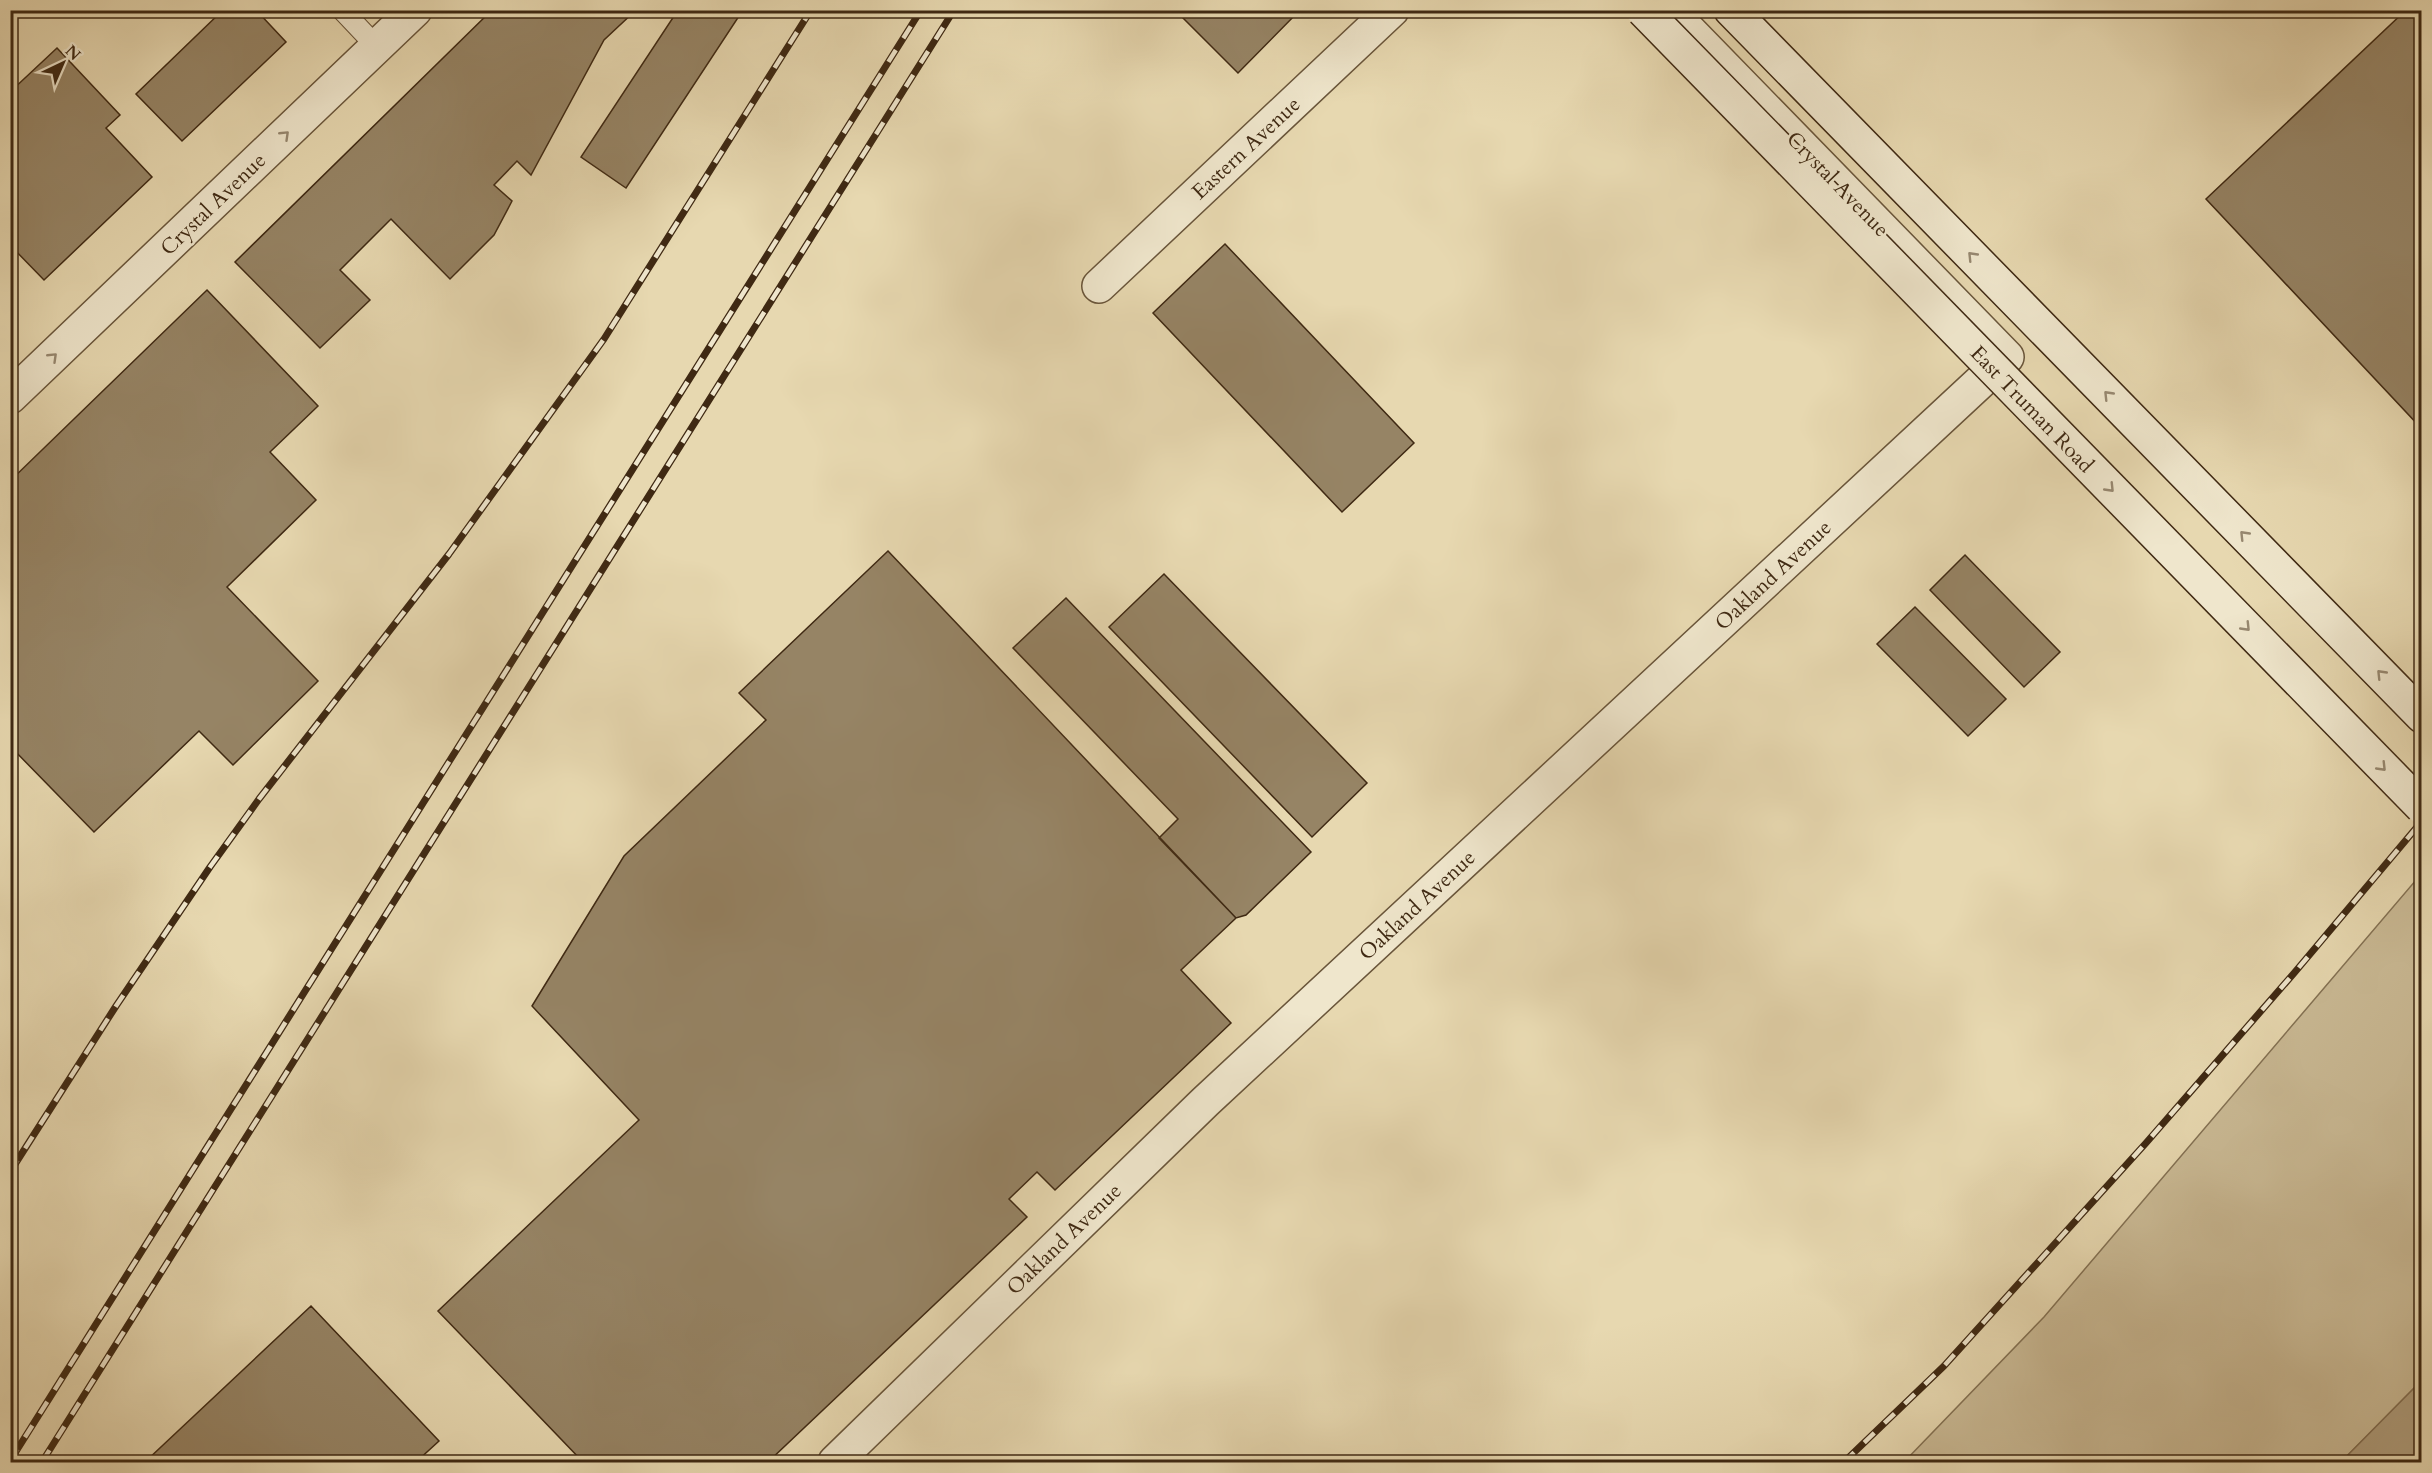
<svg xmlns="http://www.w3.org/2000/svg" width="2432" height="1473" font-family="Cardo,serif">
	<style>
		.green { fill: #caba95; stroke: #847254; stroke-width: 1.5 }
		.water { fill: #ae9c7b; stroke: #826e51; stroke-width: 1.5 }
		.building { fill: #968465; stroke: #3f2913; stroke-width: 1.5 }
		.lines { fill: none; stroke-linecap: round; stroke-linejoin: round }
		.lane-casing { stroke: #69553a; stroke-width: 22 }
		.street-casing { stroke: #69553a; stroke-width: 36 }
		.secondary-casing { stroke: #3f2913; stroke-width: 36 }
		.lane { stroke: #efe6cc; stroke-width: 20 }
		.street { stroke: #efe6cc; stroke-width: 33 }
		.secondary { stroke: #efe6cc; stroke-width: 33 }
		.rail-casing { stroke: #3f2913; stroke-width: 7 }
		.rail { stroke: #efe6cc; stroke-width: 4.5; stroke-dasharray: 14; stroke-linecap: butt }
		.secondary-bridge-casing { stroke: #3f2913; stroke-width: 36; stroke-linecap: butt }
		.secondary-bridge { stroke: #efe6cc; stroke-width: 33 }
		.oneway { stroke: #978870 }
		.labels { text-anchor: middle; stroke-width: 5; stroke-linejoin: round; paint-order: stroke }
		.street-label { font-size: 21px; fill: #3f2913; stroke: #efe6cc }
	</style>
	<rect width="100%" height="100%" fill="#e7d8b0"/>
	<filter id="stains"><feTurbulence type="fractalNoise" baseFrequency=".00333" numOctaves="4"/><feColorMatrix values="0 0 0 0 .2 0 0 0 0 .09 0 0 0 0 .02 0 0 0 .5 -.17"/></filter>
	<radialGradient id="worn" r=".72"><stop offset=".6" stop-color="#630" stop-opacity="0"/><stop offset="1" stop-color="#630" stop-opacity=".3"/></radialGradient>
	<path class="green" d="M2416,880L2422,886L2421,1381L2341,1462H1904L2044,1317Z"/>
	<path class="water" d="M2421,1381V1462H2341Z"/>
	<path class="building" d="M223,10H256L286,42L182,141L136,94Z
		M492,10H636L604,40L531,175L517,161L494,185L512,201L494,235L450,279L391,219L340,270L370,300L320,348L235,262Z
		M678,10H743L626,188L581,157Z
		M1175,10H1300L1238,73Z
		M2406,10H2422V429L2206,199Z
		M57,48L120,115L106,128L152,177L44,280L10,245V92Z
		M1225,244L1414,443L1342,512L1153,313Z
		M207,290L318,406L270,452L316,500L227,587L318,681L233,765L199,731L94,832L10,746V481Z
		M888,551L1236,918L1181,970L1231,1023L1055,1190L1037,1172L1009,1199L1027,1217L768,1462H583L438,1311L639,1120L532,1006L624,856L766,720L739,693Z
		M1965,555L2060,652L2024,687L1930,590Z
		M1164,574L1367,783L1312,837L1109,627Z
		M1066,598L1311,852L1246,915L1236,918L1159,838L1178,819L1013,648Z
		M1915,607L2006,699L1968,736L1877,644Z
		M311,1306L439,1441L416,1462H145Z"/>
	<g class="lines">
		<defs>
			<path id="lane" d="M342,10L377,47"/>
			<path id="street" d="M1099,286L1392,10
				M10,397L415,10
				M835,1462L1205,1102L2007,357L1669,10"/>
			<path id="secondary" d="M1731,10L2422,716"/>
		</defs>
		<use href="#lane" class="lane-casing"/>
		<use href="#street" class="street-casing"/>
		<use href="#secondary" class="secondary-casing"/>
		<use href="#lane" class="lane"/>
		<use href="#street" class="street"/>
		<use href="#secondary" class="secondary"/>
		<defs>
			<path id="rail" d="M10,1172L116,1006L210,867L259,799L449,554L604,339L811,10
				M10,1461L921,10
				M42,1462L954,10
				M1844,1462L1944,1366L2146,1143L2295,972L2422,821"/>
		</defs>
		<use href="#rail" class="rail-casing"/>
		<use href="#rail" class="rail"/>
		<defs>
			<path id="secondary-bridge" d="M1643,10L2422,807"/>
		</defs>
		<use href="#secondary-bridge" class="secondary-bridge-casing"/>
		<use href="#secondary-bridge" class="secondary-bridge"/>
	</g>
	<defs><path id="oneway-chevron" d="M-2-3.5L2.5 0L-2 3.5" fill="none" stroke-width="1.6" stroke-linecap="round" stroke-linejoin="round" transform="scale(1.5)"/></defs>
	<g class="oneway">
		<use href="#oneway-chevron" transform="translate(285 135) rotate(-44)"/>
		<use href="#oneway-chevron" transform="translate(1972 256) rotate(-134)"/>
		<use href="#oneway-chevron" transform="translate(53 357) rotate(-44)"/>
		<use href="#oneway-chevron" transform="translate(2108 395) rotate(-134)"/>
		<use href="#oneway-chevron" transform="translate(2110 488) rotate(46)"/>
		<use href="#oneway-chevron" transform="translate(2244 535) rotate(-134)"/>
		<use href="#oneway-chevron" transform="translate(2246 627) rotate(46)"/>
		<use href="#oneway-chevron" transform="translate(2381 674) rotate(-134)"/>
		<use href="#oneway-chevron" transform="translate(2382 767) rotate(46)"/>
	</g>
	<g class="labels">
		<g class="street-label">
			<text transform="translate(1246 148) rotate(-43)" y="7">Eastern Avenue</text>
			<text transform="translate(1838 184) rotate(46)" y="7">Crystal Avenue</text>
			<text transform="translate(213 204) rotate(-44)" y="7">Crystal Avenue</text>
			<text transform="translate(2032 409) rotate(46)" y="7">East Truman Road</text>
			<text transform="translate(1773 575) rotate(-43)" y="7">Oakland Avenue</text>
			<text transform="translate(1417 905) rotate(-43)" y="7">Oakland Avenue</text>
			<text transform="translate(1064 1239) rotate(-44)" y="7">Oakland Avenue</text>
		</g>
	</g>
	<rect width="2432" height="1473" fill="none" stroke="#e7d8b0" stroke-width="36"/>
	<rect x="12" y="12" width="2408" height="1449" fill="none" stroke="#3f2913" stroke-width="3"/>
	<rect x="18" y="18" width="2396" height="1437" fill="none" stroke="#3f2913" stroke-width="1.5"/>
	<g transform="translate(63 63) rotate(44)" stroke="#efe6cc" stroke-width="4.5" paint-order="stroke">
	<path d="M0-4.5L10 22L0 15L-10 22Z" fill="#3f2913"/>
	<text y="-9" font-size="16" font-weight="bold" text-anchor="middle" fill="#3f2913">N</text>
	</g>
	<rect width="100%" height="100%" filter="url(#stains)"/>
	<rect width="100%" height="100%" fill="url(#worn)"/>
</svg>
